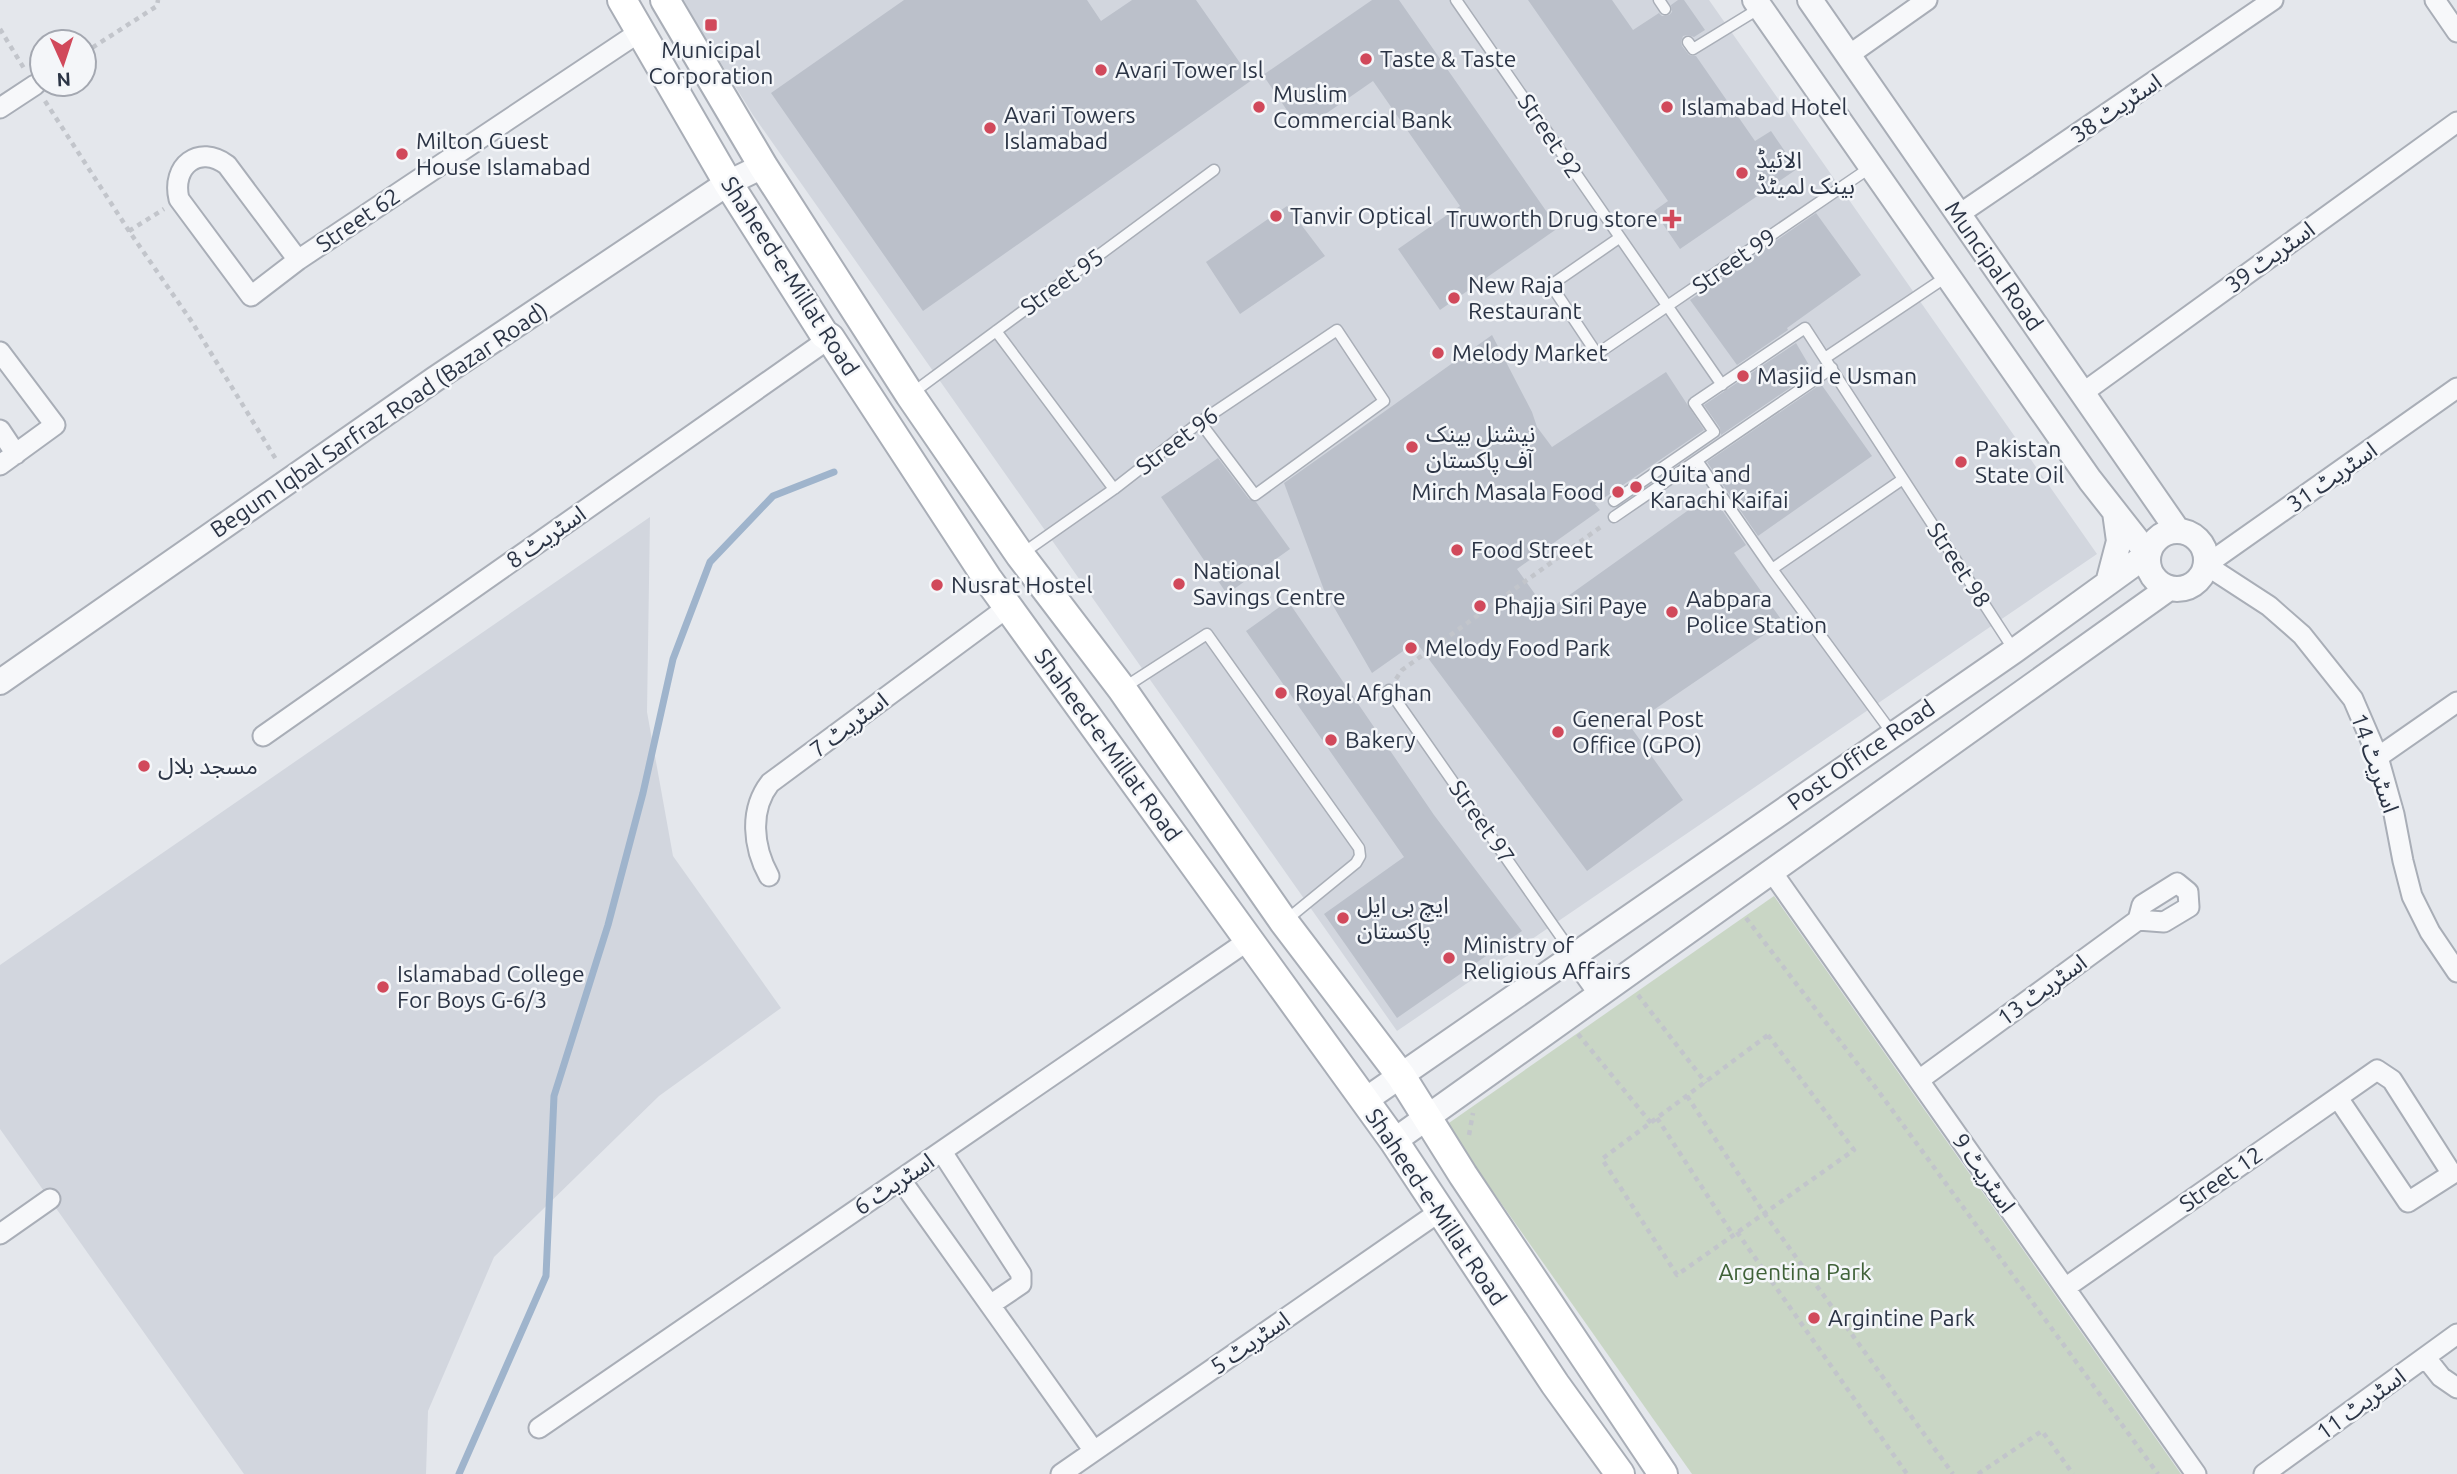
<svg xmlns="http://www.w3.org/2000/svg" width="2457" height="1474" font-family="Ubuntu,'Noto Sans Arabic',sans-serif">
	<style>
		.built { fill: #d2d6de }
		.green { fill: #c9d6c5 }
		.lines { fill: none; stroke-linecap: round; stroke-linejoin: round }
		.stream { stroke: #9fb4cc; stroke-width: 7 }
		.building { fill: #bbc0ca }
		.service-casing { stroke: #a9aeb7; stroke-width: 13 }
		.minor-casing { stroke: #a9aeb7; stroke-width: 23 }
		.tertiary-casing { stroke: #a9aeb7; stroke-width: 28 }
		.secondary-casing { stroke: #a9aeb7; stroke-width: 32 }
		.path { stroke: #c2c5cb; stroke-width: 4.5; stroke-dasharray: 5 5; stroke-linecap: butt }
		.service { stroke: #f7f8fa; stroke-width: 10 }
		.minor { stroke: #f7f8fa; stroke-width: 19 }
		.tertiary { stroke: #f7f8fa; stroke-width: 24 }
		.secondary { stroke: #fff; stroke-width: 28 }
		.poi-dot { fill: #d1495b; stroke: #f4f6f9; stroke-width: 2.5 }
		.labels { text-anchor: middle; stroke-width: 5; stroke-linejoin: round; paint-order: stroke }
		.poi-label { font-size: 23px; fill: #2b3445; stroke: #f4f6f9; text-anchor: start }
		.street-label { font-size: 23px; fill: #2b3445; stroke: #f4f6f9 }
		.park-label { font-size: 23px; fill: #3f6138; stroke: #f4f6f9 }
	</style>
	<rect width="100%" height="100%" fill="#e4e7ec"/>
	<path class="built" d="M682,0H1709L2097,554L1397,1031L753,115Z
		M650,517L647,712L673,856L781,1008L659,1096L494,1257L428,1411L426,1474H244L0,1129V965Z"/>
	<path class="green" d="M1774,896L2181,1474H1692L1446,1125Z"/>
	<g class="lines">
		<path class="stream" d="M459,1474L546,1276L554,1096L608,925L643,793L673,659L710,562L773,496L834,472"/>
	</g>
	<path class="building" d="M904,0H1087L1101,21L1132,0H1196L1252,80L923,311L771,93Z
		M1372,0H1399L1558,228L1440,310L1398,249L1460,206L1373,81L1301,131L1263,75Z
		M1528,0H1612L1633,30L1659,13L1662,16L1669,15L1672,12L1671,5L1678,0H1684L1705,30L1694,37L1688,35L1683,36L1681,42L1682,46L1689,55L1696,56L1755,141L1771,131L1797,169L1680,249L1654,211L1668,201Z
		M1287,206L1325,256L1240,314L1206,262Z
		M1816,213L1861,275L1787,328L1788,330L1737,365L1690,300Z
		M1492,335L1532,412L1537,427L1552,447L1666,372L1704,430L1595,504L1600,510L1517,569L1547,611L1711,494L1746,545L1734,553L1783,622L1630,726L1683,800L1587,871L1416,642L1372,673L1324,590L1284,483Z
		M1796,343L1813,372L1721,435L1720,428L1704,405Z
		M1821,384L1872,456L1758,536L1707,462Z
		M1218,458L1249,499L1256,502L1290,549L1227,594L1161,497Z
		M1288,601L1434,815L1522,931L1397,1018L1324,914L1404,857L1246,631Z"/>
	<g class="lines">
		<defs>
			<path id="service" d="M1456,0L1722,385
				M1659,0L1665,9
				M1688,42L1693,49L1760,8
				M1619,238L1551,285L1597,354L1871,167
				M996,331L1114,489
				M1825,358L1946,277
				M911,394L1214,170
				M1698,462L1772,569L1892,733
				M1614,501L1714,432L1694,403L1805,328L2014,650
				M1614,517L1832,368
				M1023,553L1114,489L1200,422L1337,330L1384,401L1255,495L1200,422
				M1772,569L1903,479
				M1125,687L1207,634L1359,848L1360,856L1356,863L1285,921
				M1389,690L1573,954"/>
			<path id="minor" d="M2435,0L2457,32
				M1849,55L1927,0
				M0,108L35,85
				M1958,215L2273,0
				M298,260L227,165C199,144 171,166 179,199L251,296L298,260L641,31
				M0,352L55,425L0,465
				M2457,388L2206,565L2269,606L2302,635L2353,699L2378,757L2394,814L2403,861L2412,896L2430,932L2457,972
				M2084,392L2457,122
				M0,430L16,454
				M263,736L830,338
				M2378,757L2457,702
				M1772,872L2196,1474
				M769,876C753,847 749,810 770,783L1008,607
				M1919,1080L2138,920L2142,905L2177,883L2188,892L2189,907L2164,922L2138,920
				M942,1152L1021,1274V1284L990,1305
				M901,1180L1094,1451
				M0,1234L50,1199
				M2065,1288L2377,1070L2392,1080L2452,1174L2408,1202L2338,1098
				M2426,1358L2441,1377L2457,1388
				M539,1428L1249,940
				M1061,1474L1439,1212
				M2264,1474L2457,1334"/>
			<path id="tertiary" d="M1810,0L2178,531
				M2148 560a29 29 0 1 1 58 0a29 29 0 1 1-58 0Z
				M2108,583L2119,541L2115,512
				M0,682L435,379L728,183L763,166
				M1574,955L1601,993
				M1364,1101L2014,651L2148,554L2090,480L1755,0
				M1394,1141L2169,588"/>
			<path id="secondary" d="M622,0L728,183L824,334L830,338L987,578L1394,1141L1555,1384L1620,1474
				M665,0L763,166L910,395L1020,555L1122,689L1284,922L1401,1076L1463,1175L1663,1474"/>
		</defs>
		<use href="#service" class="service-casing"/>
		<use href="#minor" class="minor-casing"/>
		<use href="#tertiary" class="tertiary-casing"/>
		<use href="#secondary" class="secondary-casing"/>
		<path class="path" d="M0,29L25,70
			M84,53L157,6L158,0
			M45,101L129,231L192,322L277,461
			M129,231L164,209
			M1396,679L1402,670L1602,526
			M1746,918L1879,1092L2158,1474
			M1638,995L1706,1083
			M1578,1034L1651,1123
			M1768,1035L1854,1150L1677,1275L1602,1159Z
			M1687,1096L1764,1213L1953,1474
			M1657,1118L1733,1235
			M1469,1135L1473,1113
			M1737,1232L1907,1474
			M1978,1474L2042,1431L2073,1474"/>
		<use href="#service" class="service"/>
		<use href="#minor" class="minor"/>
		<use href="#tertiary" class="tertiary"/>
		<use href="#secondary" class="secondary"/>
	</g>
	<g class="poi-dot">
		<rect x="704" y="18" width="14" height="14" rx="3.5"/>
		<circle cx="1366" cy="59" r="7"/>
		<circle cx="1101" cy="70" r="7"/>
		<circle cx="1259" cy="107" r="7"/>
		<circle cx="1667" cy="107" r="7"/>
		<circle cx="990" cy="128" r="7"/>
		<circle cx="402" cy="154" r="7"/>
		<circle cx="1742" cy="173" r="7"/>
		<circle cx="1276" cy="216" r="7"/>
		<path d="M1668.5 208.5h7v7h7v7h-7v7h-7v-7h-7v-7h7z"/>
		<circle cx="1454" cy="298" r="7"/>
		<circle cx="1438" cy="353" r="7"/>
		<circle cx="1743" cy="376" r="7"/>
		<circle cx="1412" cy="447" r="7"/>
		<circle cx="1961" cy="462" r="7"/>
		<circle cx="1636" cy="487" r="7"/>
		<circle cx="1618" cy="492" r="7"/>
		<circle cx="1457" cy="550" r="7"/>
		<circle cx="1179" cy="584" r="7"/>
		<circle cx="937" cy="585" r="7"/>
		<circle cx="1480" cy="606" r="7"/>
		<circle cx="1672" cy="612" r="7"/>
		<circle cx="1411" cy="648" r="7"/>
		<circle cx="1281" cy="693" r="7"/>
		<circle cx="1558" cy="732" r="7"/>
		<circle cx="1331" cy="740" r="7"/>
		<circle cx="144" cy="766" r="7"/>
		<circle cx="1343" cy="918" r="7"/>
		<circle cx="1449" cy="958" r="7"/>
		<circle cx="383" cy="987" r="7"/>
		<circle cx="1814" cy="1318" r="7"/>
	</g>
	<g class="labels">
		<g class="poi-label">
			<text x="711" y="58" text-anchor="middle">Municipal<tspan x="711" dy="26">Corporation</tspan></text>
			<text x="1380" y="67">Taste &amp; Taste</text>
			<text x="1115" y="78">Avari Tower Isl</text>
			<text x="1273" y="102">Muslim<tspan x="1273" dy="26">Commercial Bank</tspan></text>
			<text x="1681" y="115">Islamabad Hotel</text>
			<text x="1004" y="123">Avari Towers<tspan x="1004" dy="26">Islamabad</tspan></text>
			<text x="416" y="149">Milton Guest<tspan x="416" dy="26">House Islamabad</tspan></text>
			<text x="1756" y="168">الائیڈ<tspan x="1756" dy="26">بینک لمیٹڈ</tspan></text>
			<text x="1290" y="224">Tanvir Optical</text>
			<text x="1658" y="227" text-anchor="end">Truworth Drug store</text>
			<text x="1468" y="293">New Raja<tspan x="1468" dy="26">Restaurant</tspan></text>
			<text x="1452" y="361">Melody Market</text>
			<text x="1757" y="384">Masjid e Usman</text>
			<text x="1426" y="442">نیشنل بینک<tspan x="1426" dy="26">آف پاکستان</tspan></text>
			<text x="1975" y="457">Pakistan<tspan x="1975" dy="26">State Oil</tspan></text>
			<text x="1650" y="482">Quita and<tspan x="1650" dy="26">Karachi Kaifai</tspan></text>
			<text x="1604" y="500" text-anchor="end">Mirch Masala Food</text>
			<text x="1471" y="558">Food Street</text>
			<text x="1193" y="579">National<tspan x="1193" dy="26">Savings Centre</tspan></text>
			<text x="951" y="593">Nusrat Hostel</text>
			<text x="1686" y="607">Aabpara<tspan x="1686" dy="26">Police Station</tspan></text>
			<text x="1494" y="614">Phajja Siri Paye</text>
			<text x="1425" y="656">Melody Food Park</text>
			<text x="1295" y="701">Royal Afghan</text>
			<text x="1572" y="727">General Post<tspan x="1572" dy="26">Office (GPO)</tspan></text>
			<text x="1345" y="748">Bakery</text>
			<text x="158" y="774">مسجد بلال</text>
			<text x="1357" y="913">ایچ بی ایل<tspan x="1357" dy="26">پاکستان</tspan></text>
			<text x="1463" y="953">Ministry of<tspan x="1463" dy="26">Religious Affairs</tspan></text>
			<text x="397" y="982">Islamabad College<tspan x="397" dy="26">For Boys G-6/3</tspan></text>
			<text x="1828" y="1326">Argintine Park</text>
		</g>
		<g class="street-label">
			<text transform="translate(2116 108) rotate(-34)" y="8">اسٹریٹ 38</text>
			<text transform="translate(1550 136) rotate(56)" y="8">Street 92</text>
			<text transform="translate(358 220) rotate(-34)" y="8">Street 62</text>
			<text transform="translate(2270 257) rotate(-36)" y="8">اسٹریٹ 39</text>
			<text transform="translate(1734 261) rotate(-35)" y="8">Street 99</text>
			<text transform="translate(1994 266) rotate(55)" y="8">Muncipal Road</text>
			<text transform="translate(790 276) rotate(57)" y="8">Shaheed-e-Millat Road</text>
			<text transform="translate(1062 282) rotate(-36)" y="8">Street 95</text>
			<text transform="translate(379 420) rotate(-34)" y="8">Begum Iqbal Sarfraz Road (Bazar Road)</text>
			<text transform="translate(1177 441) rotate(-37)" y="8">Street 96</text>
			<text transform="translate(2332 477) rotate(-35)" y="8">اسٹریٹ 31</text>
			<text transform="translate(546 537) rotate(-35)" y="8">اسٹریٹ 8</text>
			<text transform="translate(1959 565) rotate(57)" y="8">Street 98</text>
			<text transform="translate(849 725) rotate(-37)" y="8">اسٹریٹ 7</text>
			<text transform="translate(1108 745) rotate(54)" y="8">Shaheed-e-Millat Road</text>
			<text transform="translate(1861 755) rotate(-35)" y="8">Post Office Road</text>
			<text transform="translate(2375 763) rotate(71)" y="8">اسٹریٹ 14</text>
			<text transform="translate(1482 822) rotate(55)" y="8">Street 97</text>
			<text transform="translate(2042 990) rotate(-36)" y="8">اسٹریٹ 13</text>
			<text transform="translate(1984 1173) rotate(55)" y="8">اسٹریٹ 9</text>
			<text transform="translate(2221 1179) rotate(-35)" y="8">Street 12</text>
			<text transform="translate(894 1184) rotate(-34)" y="8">اسٹریٹ 6</text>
			<text transform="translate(1436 1207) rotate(56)" y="8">Shaheed-e-Millat Road</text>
			<text transform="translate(1250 1343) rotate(-35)" y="8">اسٹریٹ 5</text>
			<text transform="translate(2361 1404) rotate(-36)" y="8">اسٹریٹ 11</text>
		</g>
		<g class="park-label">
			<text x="1795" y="1280">Argentina Park</text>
		</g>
	</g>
	<g transform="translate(63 63) rotate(177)"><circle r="33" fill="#f4f6f9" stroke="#a4a8b1" stroke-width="2"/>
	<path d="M0-5L12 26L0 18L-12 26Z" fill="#d1495b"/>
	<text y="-10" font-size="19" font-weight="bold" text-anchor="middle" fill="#2b3445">N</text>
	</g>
</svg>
